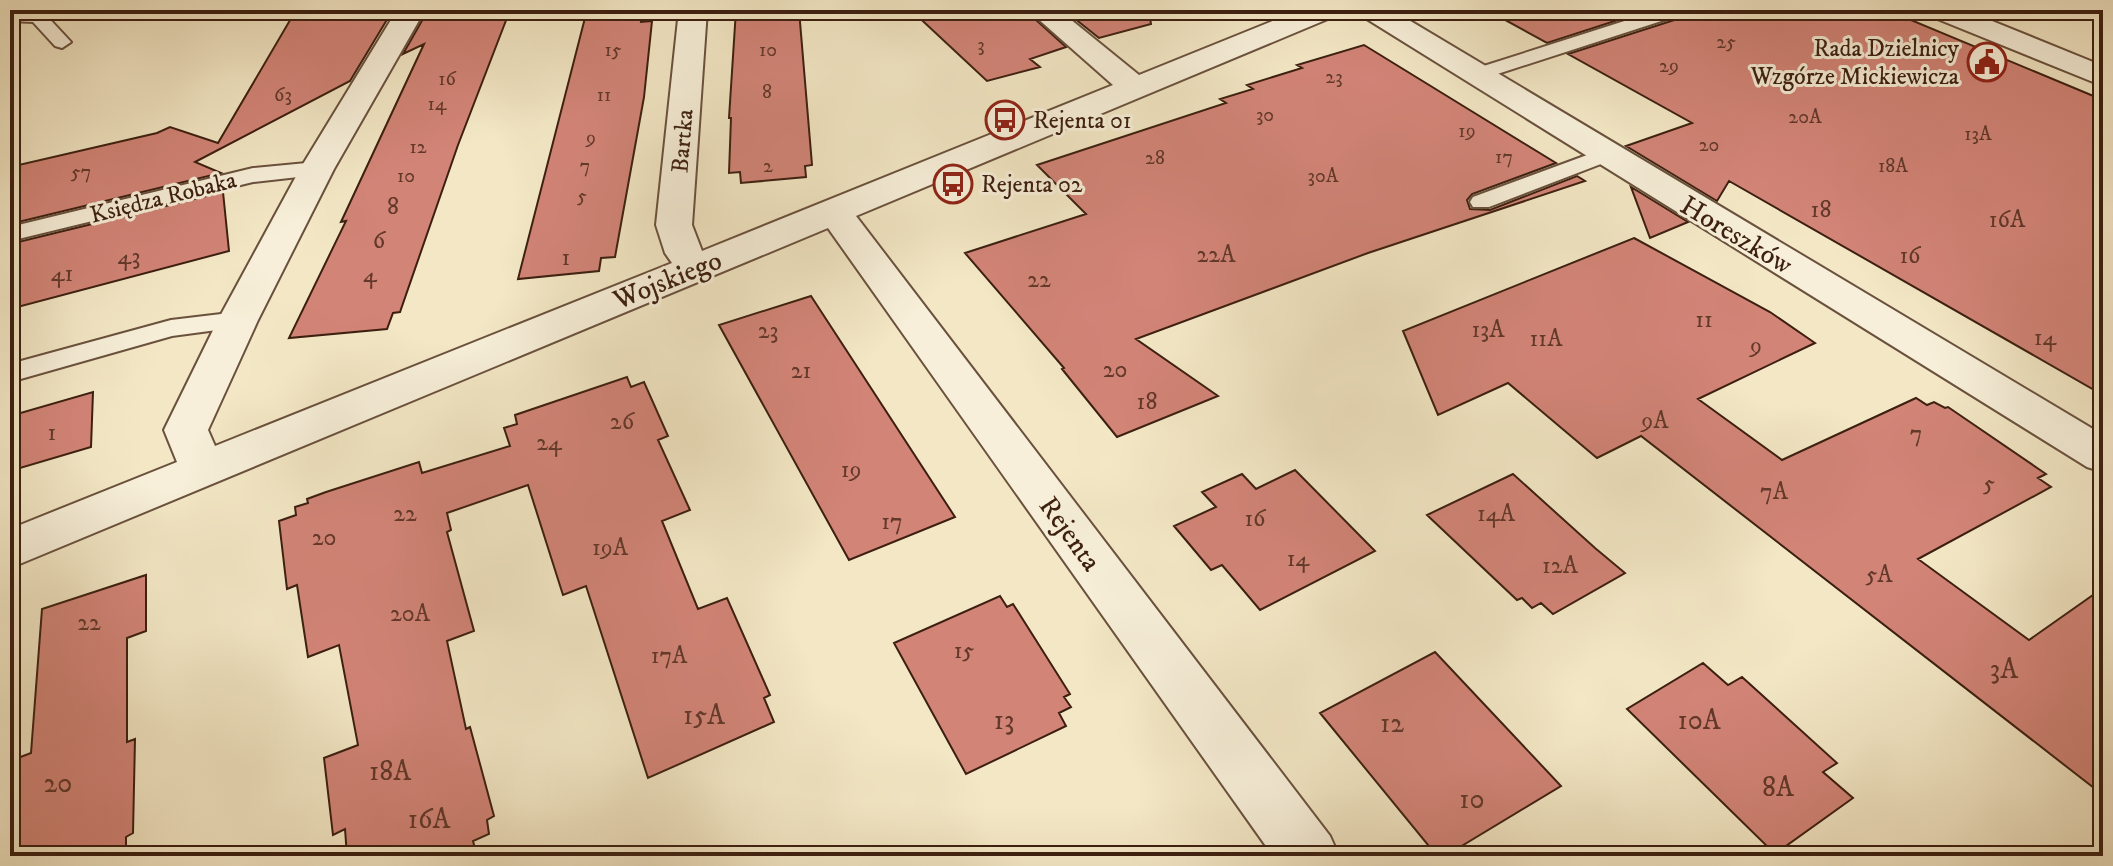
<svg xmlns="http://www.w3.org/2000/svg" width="2113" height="866" font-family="'IM FELL DW Pica',serif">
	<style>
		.building { fill: #d28477; stroke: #3c1f10; stroke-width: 2 }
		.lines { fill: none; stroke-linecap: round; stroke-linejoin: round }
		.lane-casing { stroke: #6a513d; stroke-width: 4 }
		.street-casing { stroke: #6a513d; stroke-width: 4 }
		.lane { fill: #f7efd9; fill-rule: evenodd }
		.street { fill: #f7efd9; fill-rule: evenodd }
		.labels { text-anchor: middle; stroke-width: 6; stroke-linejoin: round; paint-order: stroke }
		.far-number-label { font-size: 20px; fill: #62382a }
		.far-poi-label { font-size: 24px; fill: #3c1f10; stroke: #f7efd9; text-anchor: start }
		.far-street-label { font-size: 24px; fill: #3c1f10; stroke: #f7efd9 }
		.number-label { font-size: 24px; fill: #62382a }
		.street-label { font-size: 28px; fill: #3c1f10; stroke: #f7efd9 }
		.near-number-label { font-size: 28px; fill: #62382a }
	</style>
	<rect width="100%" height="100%" fill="#f3e7c5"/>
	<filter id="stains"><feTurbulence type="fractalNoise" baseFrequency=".0025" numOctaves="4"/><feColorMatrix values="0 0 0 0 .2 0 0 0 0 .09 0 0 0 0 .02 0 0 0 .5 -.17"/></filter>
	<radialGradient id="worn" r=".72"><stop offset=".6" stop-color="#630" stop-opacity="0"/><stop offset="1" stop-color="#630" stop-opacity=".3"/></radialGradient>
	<path class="building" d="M296,10H352L349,17L391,13L350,81L195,162L221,173L10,224V167L157,133L170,127L218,143Z
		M428,10H510L458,145L400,312L393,313L387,329L289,338L346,221L341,222L424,44L403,54Z
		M587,10H643L641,22L652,21L644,97L615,257L601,258L599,271L518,279Z
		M736,10H799L812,165L805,166L806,177L741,183L740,172L729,173L731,118H729Z
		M911,10H1025L1066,47L1030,59L1040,67L987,81Z
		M1064,10H1149L1151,24L1099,38Z
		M1487,10H1649L1547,43Z
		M1689,10H1887L2103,100V395L1729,181L1717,201L1626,146L1692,123L1568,54L1684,17Z
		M1364,45L1556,163L1472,194L1467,200L1470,209L1490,210L1577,176L1585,181L1368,253L1136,339L1218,396L1117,437L1062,369L1064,368L965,253L1086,214L1037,165L1226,103L1220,99L1253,89L1247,85L1302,68L1297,65Z
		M1631,187L1688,222L1650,238Z
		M223,192L229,251L10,309V244Z
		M1634,238L1770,312L1815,343L1698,399L1782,460L1916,398L1927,405L1934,402L1945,408L1948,407L2046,474L2038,478L2051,487L1918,559L2029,640L2103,588V795L1641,436L1597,458L1508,383L1438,415L1403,331Z
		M811,296L955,517L849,560L719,325Z
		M627,377L631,387L644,382L668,436L658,440L690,510L662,521L698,609L727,598L770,695L764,698L774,722L648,778L586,586L563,595L528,485L447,513L451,530L447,532L474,631L447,641L466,729L470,727L494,816L487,820L489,834L473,841L477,856H347L345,829L333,835L324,758L358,745L339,645L308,657L297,585L287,589L279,521L296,515L295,507L308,503L307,499L326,492L419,462L422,473L510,446L504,428L517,424L515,415Z
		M93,392L91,447L10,471V416Z
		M1295,470L1375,551L1260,610L1222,565L1211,570L1174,526L1216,507L1202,492L1242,474L1256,489Z
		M1513,474L1595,548L1625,573L1553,614L1541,603L1532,608L1522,598L1517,600L1427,515Z
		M146,575V631L127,638V742L135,739L133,833L126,837V846L102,856H10V761L31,753L42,609Z
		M1000,596L1007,607L1013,604L1070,694L1064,697L1071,707L1059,713L1066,726L966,774L894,643Z
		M1435,652L1561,786L1445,856H1437L1320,713Z
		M1703,663L1728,685L1742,677L1837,763L1823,772L1853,798L1775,854L1627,709Z"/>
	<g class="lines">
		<defs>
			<path id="lane" d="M1659,10H1686L1683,14L1482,79H1468L1465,75L1468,71Z
				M10,11L44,13L71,42L62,48L55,46L33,22L10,21Z
				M1606,148L1614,149L1617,154L1614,159L1489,207H1473L1470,202L1473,197Z
				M317,162L325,164L328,169L325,174L253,182L10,241V227L253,168Z
				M238,312L247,314L251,320L247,326L172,336L10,382V364L171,320Z"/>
			<path id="street" d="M397,10H425L334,169L258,320L208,430L215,446L672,263L665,253L656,225L679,10H707L692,225L702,251L1113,85L1028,10H1059L1139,75L1300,10H1339L1335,16L856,216L1330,836L1339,856H1273L828,228L10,568V529L177,462L164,430L218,320L300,169Z
				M1358,10H1392L2103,435V472L2087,467L1362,16Z
				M1926,10H1965L2103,66V86L1930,16Z"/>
		</defs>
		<use href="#lane" class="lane-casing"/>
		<use href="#street" class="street-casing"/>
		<use href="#lane" class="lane"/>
		<use href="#street" class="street"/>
	</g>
	<defs>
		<symbol id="civic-ring" viewBox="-11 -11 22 22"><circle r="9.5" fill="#f7efd9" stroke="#8f2418" stroke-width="1.5"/><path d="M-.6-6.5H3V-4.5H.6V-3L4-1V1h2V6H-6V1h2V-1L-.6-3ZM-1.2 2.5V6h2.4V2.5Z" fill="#8f2418"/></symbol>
		<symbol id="bus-ring" viewBox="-11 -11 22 22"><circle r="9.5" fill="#f7efd9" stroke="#8f2418" stroke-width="1.5"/><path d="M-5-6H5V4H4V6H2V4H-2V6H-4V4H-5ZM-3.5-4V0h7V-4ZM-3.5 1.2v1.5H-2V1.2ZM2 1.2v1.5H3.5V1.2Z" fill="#8f2418"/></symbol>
	</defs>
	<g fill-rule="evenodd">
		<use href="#civic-ring" x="1965" y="40" width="44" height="44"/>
		<use href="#bus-ring" x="983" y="98" width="44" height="44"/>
		<use href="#bus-ring" x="931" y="162" width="44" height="44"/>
	</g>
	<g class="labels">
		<g class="far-number-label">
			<text x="1726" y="48">25</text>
			<text x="981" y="51">3</text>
			<text x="613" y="56">15</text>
			<text x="768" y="56">10</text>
			<text x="1669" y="72">29</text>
			<text x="1334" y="83">23</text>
			<text x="447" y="85">16</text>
			<text x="767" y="98">8</text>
			<text x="283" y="101">63</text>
			<text x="604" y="101">11</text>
			<text x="437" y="110">14</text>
			<text x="1265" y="121">30</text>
			<text x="1805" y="123">20A</text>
			<text x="1467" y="137">19</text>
			<text x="1978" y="140">13A</text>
			<text x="591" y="144">9</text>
			<text x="1709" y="151">20</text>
			<text x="418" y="153">12</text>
			<text x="1504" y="163">17</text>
			<text x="1155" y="164">28</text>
			<text x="585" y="172">7</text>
			<text x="768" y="172">2</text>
			<text x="1893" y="172">18A</text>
			<text x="81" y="178">57</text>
			<text x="406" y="182">10</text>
			<text x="1323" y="182">30A</text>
			<text x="582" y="202">5</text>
		</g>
		<g class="far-poi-label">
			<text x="1959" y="56" text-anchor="end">Rada Dzielnicy<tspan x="1959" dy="28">Wzgórze Mickiewicza</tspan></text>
			<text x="1033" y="128">Rejenta 01</text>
			<text x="981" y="192">Rejenta 02</text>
		</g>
		<g class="far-street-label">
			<text transform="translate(682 141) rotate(-85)" y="8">Bartka</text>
			<text transform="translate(163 197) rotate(-14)" y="8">Księdza Robaka</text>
		</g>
		<g class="number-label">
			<text x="393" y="214">8</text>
			<text x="1821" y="217">18</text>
			<text x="2007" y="227">16A</text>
			<text x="379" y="248">6</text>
			<text x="1216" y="262">22A</text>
			<text x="1910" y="263">16</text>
			<text x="129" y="264">43</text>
			<text x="566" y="265">1</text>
			<text x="62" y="281">41</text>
			<text x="370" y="282">4</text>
			<text x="1039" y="287">22</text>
			<text x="1704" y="327">11</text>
			<text x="1488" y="337">13A</text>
			<text x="768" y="338">23</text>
			<text x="2045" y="345">14</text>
			<text x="1546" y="346">11A</text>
			<text x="1756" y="353">9</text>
			<text x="1115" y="377">20</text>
			<text x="801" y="378">21</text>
			<text x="1147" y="409">18</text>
			<text x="1655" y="428">9A</text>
			<text x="622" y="429">26</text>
			<text x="52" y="440">1</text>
			<text x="1916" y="441">7</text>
			<text x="549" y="450">24</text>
			<text x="851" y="477">19</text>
			<text x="1989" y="491">5</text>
			<text x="1774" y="499">7A</text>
			<text x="405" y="521">22</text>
			<text x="1496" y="521">14A</text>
			<text x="1255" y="526">16</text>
			<text x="892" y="529">17</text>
			<text x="324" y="545">20</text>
			<text x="610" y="555">19A</text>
			<text x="1298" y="566">14</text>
			<text x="1560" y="573">12A</text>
			<text x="1879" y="582">5A</text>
			<text x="410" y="621">20A</text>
			<text x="89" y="630">22</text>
			<text x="964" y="658">15</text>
			<text x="669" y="663">17A</text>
		</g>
		<g class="street-label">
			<text transform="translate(1737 234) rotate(31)" y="10">Horeszków</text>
			<text transform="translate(667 279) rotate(-22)" y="10">Wojskiego</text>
			<text transform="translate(1071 533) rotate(54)" y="10">Rejenta</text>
		</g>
		<g class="near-number-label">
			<text x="2004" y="678">3A</text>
			<text x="704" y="724">15A</text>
			<text x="1004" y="729">13</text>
			<text x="1699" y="729">10A</text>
			<text x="1392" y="732">12</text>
			<text x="390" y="780">18A</text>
			<text x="58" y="792">20</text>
			<text x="1778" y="796">8A</text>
			<text x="1472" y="808">10</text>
			<text x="429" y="828">16A</text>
		</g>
	</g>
	<rect width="2113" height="866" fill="none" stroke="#f3e7c5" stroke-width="40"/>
	<rect x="12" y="12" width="2089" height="842" fill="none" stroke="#3c1f10" stroke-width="4"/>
	<rect x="20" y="20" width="2073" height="826" fill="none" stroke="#3c1f10" stroke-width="2"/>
	<rect width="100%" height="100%" filter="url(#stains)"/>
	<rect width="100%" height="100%" fill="url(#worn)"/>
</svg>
